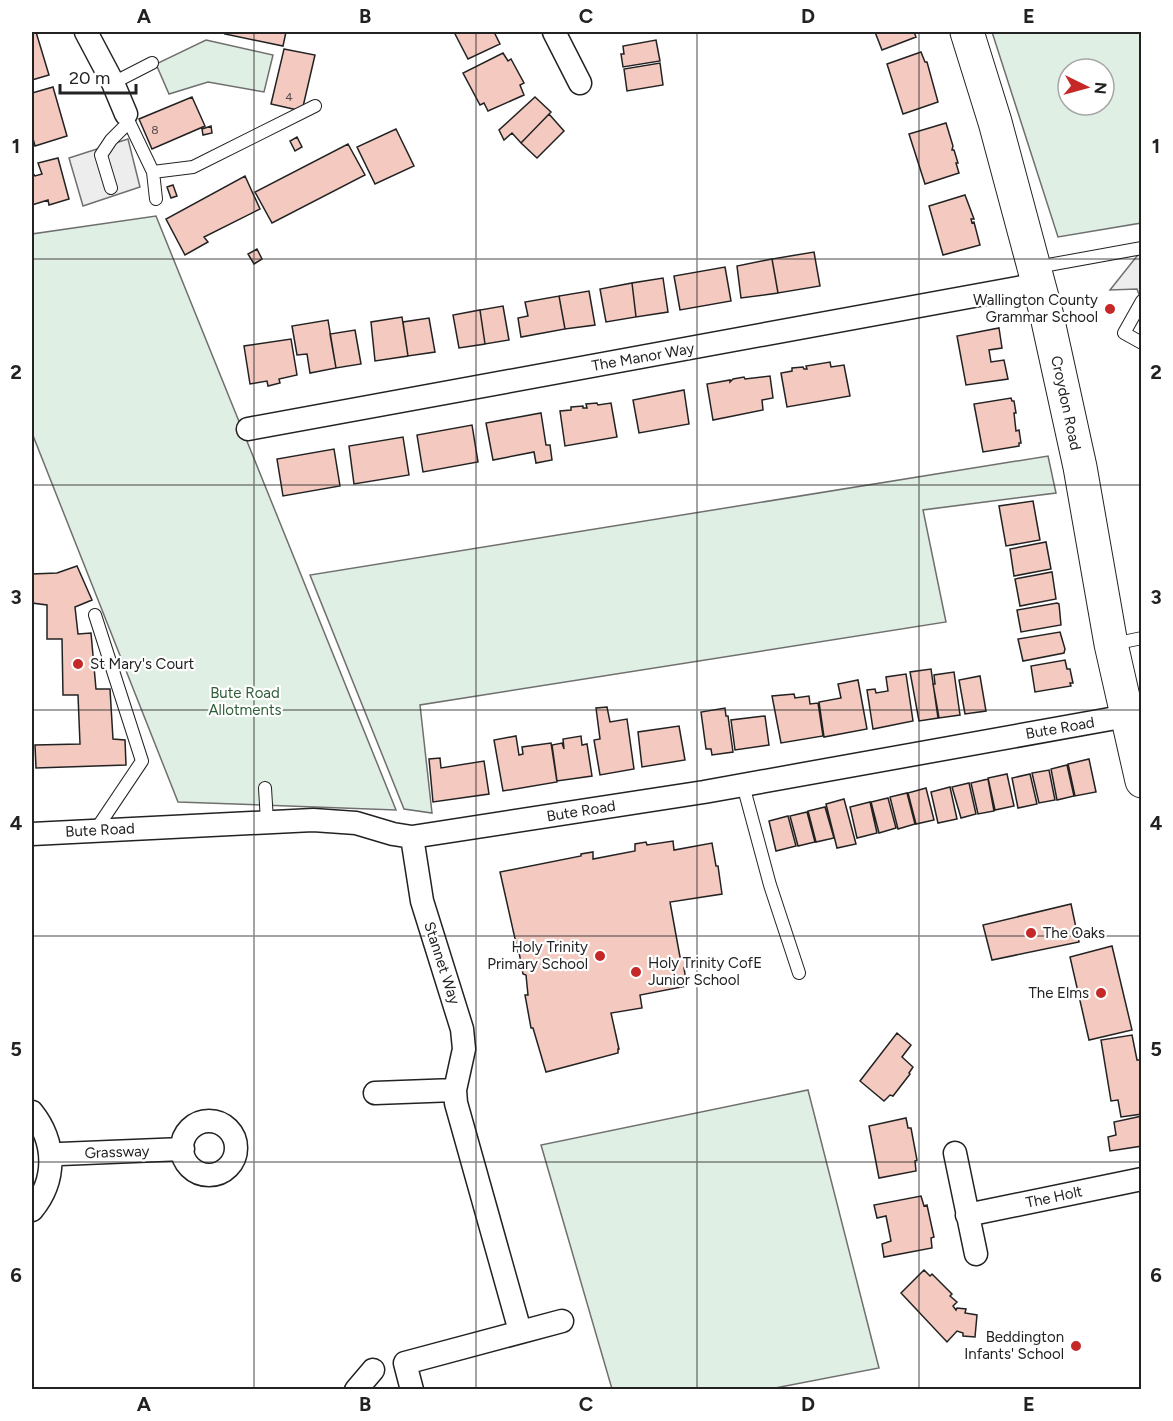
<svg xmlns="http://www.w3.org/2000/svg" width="1173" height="1421" font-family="Figtree,sans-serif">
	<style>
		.green { fill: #e0efe3; stroke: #6f6f6f; stroke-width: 1.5; fill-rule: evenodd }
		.parking { fill: #ededed; stroke: #6f6f6f; stroke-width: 1.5 }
		.building { fill: #f3c9c0; stroke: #222; stroke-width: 1.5 }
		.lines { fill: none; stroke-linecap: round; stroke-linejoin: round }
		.service-casing { stroke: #222; stroke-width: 14 }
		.minor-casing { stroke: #222; stroke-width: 25 }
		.trunk-casing { stroke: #222; stroke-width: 35 }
		.service { stroke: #fff; stroke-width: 12 }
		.minor { stroke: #fff; stroke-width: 22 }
		.trunk { stroke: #fff; stroke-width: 33 }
		.grid { fill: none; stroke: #222; stroke-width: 1.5; stroke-opacity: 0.55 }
		.poi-dot { fill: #c62828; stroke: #fff; stroke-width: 2 }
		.labels { text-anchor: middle; stroke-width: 4.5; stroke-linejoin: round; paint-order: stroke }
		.number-label { font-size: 12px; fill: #564c4a }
		.poi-label { font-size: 15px; fill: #222; stroke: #fff; text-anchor: end }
		.street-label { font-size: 15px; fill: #222; stroke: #fff }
		.park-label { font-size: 15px; fill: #2f5e38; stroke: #fff }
		.neatline { fill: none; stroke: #222; stroke-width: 2 }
		.grid-label { font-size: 20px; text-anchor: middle; font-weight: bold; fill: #222 }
	</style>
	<rect width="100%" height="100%" fill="#fff"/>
	<path class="green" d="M992,32H1141V223L1058,237ZM1068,69H1104V105H1068Z
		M206,40L273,55L264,92L208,82L169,94L156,64Z
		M156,216L396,810L178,802L32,433V234Z
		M1048,456L1056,493L923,510L946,622L420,705L432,813L404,809L310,575Z
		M808,1090L879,1368L770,1389H612L541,1145Z"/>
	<path class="parking" d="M128,139L140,187L83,206L69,158Z
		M1141,251V300L1137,289L1110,290Z"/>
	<path class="building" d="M32,32H36L49,75L32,80Z
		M226,32H286L283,46L225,34Z
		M454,32H494L500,44L468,59Z
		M875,32H914L916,37L882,50Z
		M656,40L660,61L623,67L621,54H624L623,46Z
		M284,49L315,55L302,111L271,104Z
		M921,52L925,62H927L938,102L903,114L887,64Z
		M503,53L508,61L511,59L524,83L520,85L524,95L488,111L484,103L480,105L463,73Z
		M660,63L663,85L627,91L624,69Z
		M53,87L67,136L35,146L32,135V93Z
		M192,97L205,126L152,149L139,119Z
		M535,97L551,112L521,143L512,133L504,140L499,130Z
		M549,114L564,131L537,158L521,143Z
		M946,123L953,146L952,150H954L958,163H956L959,173L925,184L909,134Z
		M211,126L212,133L203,135L202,129Z
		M396,129L414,166L375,184L357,147Z
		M297,137L302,147L295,151L290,141Z
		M348,144L365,175L272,223L255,192Z
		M58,158L69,199L49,205L48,200L32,205V172L35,176L42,174L38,163Z
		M245,176L260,209L204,237L208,242L185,255L166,219Z
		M173,185L177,196L171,198L167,187Z
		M965,195L974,219H971L972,223L974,222L980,245L943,255L929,206Z
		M257,249L262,259L254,264L248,254Z
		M814,252L820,286L778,293L772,259Z
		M772,259L778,293L741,298L737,266Z
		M725,267L731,301L680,310L674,276Z
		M663,278L668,312L636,317L632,283Z
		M632,283L636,317L606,322L600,289Z
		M589,291L595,325L565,329L559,296Z
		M559,296L565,329L521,337L518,318L528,316L525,302Z
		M503,306L509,340L485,344L480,310Z
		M480,310L485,344L459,348L453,315Z
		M402,317L408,356L375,361L371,322Z
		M429,318L435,352L408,356L403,322Z
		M328,320L336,368L310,373L307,354L297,355L292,326Z
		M999,328L1002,348L989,350L991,362L1004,360L1008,379L966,385L957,336Z
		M355,330L361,364L336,368L330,334Z
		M291,339L297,375L279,379L280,383L268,386L267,381L250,384L244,346Z
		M830,362L831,367L844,365L850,396L787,407L781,373L792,371V368L803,367L804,369H807L806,366Z
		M770,376L773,398L762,400L763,410L713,420L707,384L730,380V382L733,379L744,377L745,379Z
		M684,390L689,424L639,433L633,400Z
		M1011,398L1012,401H1014L1016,413H1014L1016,431L1019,430L1021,443H1019V446L983,452L974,404Z
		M597,403L598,405L611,403L617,437L565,446L560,411L571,410V407L583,406V408H587L586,404Z
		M541,413L546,445H550L552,460L536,463L534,452L493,460L486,423Z
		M472,425L478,462L423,472L417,435Z
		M403,437L409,475L354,484L349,446Z
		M334,449L340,486L283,496L277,459Z
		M1033,501L1040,540L1006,546L999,506Z
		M1046,542L1051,569L1014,576L1010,549Z
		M77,566L92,600L75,607L78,634L91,633L96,689H110L113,739L125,740L126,765L36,768L35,745L80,744L78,695H63L62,639H47V605L32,603V574L57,573Z
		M1052,572L1056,599L1020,606L1015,579Z
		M1057,603L1059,604L1061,625L1021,632L1017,610Z
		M1060,632L1065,649L1064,653L1023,661L1018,639Z
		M1065,660L1067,669H1070L1073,683H1070L1071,686L1035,692L1031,666Z
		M931,669L938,718L919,721L910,672Z
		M954,672L960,715L939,718L933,684H935L934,675Z
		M906,674L913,721L873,729L867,690L875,689L876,693L888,691L886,677Z
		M980,676L986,711L965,714L959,680Z
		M858,680L867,729L824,737L819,702L841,698L838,684Z
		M794,694L795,698L809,696L810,704L818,703L823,736L781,743L772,696Z
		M607,707L610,722L627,719L634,769L600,775L594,740L600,739L596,708Z
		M725,708L726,716H728L733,752L712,755L711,749H706L701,712Z
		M765,716L769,745L735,750L731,720Z
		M679,726L685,760L642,767L638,732Z
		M516,736L519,755L523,754L522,747L551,743L557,782L503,791L494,740Z
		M581,736L582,745L587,744L592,776L557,781L552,745L562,743L564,749L563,739Z
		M440,758L441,768L484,761L489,794L433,802L429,759Z
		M1089,759L1096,792L1075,796L1068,764Z
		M1067,765L1074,796L1057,800L1051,769Z
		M1049,770L1055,800L1039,803L1032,773Z
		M1007,774L1014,806L995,810L988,778Z
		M1030,774L1037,804L1018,808L1012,778Z
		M988,779L994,811L978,814L971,783Z
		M969,783L976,814L961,818L952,787Z
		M950,787L957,819L938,823L931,792Z
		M926,788L934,820L916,824L908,793Z
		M907,793L915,824L898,829L890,797Z
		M888,798L896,828L879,833L871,802Z
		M844,799L856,844L837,848L826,804Z
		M870,802L877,833L857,838L850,807Z
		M825,807L834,838L816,842L808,811Z
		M807,812L815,842L798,846L790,816Z
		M788,816L796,846L776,851L769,821Z
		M673,841L674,850L712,843L716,866H718L722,894L670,902L680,957L685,956L687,968H684L687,986L640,995L642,1008L611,1013L619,1049H618V1053L546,1072L533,1028H531L525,995H528L526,975L523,974L519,952H518L500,872L581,856V854L593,852V859L635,851V844L646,842L647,845Z
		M1071,904L1079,942L992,960L983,925Z
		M1112,946L1132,1030L1089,1040L1070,957Z
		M897,1033L911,1045L902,1057L913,1067L909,1073L910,1074L893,1096L890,1095L884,1101L860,1081Z
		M1132,1035L1137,1060H1140L1142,1068V1114L1121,1117L1118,1100L1111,1101L1101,1040Z
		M1142,1116V1146L1110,1151L1108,1137L1116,1135L1114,1122Z
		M906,1118L908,1128H911L917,1160L915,1161L916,1171L879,1178L869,1126Z
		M921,1196L924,1206L927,1205L934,1237L931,1238L932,1248L884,1257L882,1244L891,1241L886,1216L877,1218L874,1205Z
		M924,1270L930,1276L932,1274L952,1294L950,1296L957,1302L953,1306L956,1310L957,1308L966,1309L965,1313L977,1315L975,1337L963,1336V1333L957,1331L947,1342L901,1293Z"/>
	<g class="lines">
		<defs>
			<path id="service" d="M113,83L152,63
				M129,122L153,172L156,199
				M153,172L193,167L315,106
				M111,188L101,155L111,140L129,122L126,114
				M1037,267L1142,248
				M1142,301L1124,333L1142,343
				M95,615L142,761L95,831
				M1113,644L1142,638
				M743,785L770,885L799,973
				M265,788L267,821"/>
			<path id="minor" d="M86,32L113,83L126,114
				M554,32L580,83
				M248,429L1039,284
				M32,834L313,820L356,823L393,834L412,837L704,792L1127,716
				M412,837L422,901L462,1029L464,1049L455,1090L456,1103L520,1331
				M375,1093L455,1090
				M32,1112C56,1142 57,1180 32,1210
				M182 1148a27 27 0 1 1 54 0a27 27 0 1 1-54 0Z
				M955,1153L976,1254
				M51,1158L60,1154L183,1149
				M967,1215L1142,1179
				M356,1390L373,1370
				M412,1390L405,1363L562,1321"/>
			<path id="trunk" d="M967,32L995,122L1046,312L1080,467L1111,644L1142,781"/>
		</defs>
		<use href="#service" class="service-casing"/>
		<use href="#minor" class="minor-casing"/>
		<use href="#trunk" class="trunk-casing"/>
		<use href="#service" class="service"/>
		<use href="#minor" class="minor"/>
		<use href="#trunk" class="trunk"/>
	</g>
	<path class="grid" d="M254,32V1390M476,32V1390M697,32V1390M919,32V1390M32,259H1142M32,485H1142M32,710H1142M32,936H1142M32,1162H1142"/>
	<g class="poi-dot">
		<circle cx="1110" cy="309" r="6"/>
		<circle cx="78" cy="664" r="6"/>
		<circle cx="1031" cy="933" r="6"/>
		<circle cx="600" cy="956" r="6"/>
		<circle cx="636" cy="972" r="6"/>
		<circle cx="1101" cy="993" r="6"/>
		<circle cx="1076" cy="1346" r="6"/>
	</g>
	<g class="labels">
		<g class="number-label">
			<text x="289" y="101">4</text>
			<text x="155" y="134">8</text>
		</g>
		<g class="poi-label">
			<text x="1098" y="305">Wallington County<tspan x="1098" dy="17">Grammar School</tspan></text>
			<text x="90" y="669" text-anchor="start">St Mary's Court</text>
			<text x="1043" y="938" text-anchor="start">The Oaks</text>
			<text x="588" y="952">Holy Trinity<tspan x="588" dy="17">Primary School</tspan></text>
			<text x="648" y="968" text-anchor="start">Holy Trinity CofE<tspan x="648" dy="17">Junior School</tspan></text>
			<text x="1089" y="998">The Elms</text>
			<text x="1064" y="1342">Beddington<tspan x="1064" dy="17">Infants' School</tspan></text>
		</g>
		<g class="street-label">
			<text transform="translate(643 357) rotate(-10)" y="5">The Manor Way</text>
			<text transform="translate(1066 403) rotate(78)" y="5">Croydon Road</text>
			<text transform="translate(1060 728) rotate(-10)" y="5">Bute Road</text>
			<text transform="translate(581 811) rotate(-9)" y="5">Bute Road</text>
			<text transform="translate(100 830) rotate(-3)" y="5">Bute Road</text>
			<text transform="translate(442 963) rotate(72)" y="5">Stannet Way</text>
			<text transform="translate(117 1152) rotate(-2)" y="5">Grassway</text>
			<text transform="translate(1054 1197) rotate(-12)" y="5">The Holt</text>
		</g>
		<g class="park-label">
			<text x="245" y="698">Bute Road<tspan x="245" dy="17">Allotments</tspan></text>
		</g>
	</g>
	<rect width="1173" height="1421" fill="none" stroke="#ffffff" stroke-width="66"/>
	<g transform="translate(1086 87) rotate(95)"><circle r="28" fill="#ffffff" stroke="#a7a7a7" stroke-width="1.5"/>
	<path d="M0-4.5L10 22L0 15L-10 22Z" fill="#c62828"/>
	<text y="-9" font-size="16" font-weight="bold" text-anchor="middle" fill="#222222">N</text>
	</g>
	<path d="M60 84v9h76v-9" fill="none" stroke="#222222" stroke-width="3"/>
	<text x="69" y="84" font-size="18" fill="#222222" stroke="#ffffff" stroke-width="4.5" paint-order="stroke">20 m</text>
	<rect x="33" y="33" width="1107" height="1355" class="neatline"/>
	<g class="grid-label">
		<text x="144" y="23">A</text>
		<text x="365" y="23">B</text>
		<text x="586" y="23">C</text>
		<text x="808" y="23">D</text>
		<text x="1029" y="23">E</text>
		<text x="16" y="153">1</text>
		<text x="1156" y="153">1</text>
		<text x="16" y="379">2</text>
		<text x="1156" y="379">2</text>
		<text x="16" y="604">3</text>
		<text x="1156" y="604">3</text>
		<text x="16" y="830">4</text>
		<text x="1156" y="830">4</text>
		<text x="16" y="1056">5</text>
		<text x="1156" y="1056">5</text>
		<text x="16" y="1282">6</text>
		<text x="1156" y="1282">6</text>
		<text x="144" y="1411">A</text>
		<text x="365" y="1411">B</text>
		<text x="586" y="1411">C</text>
		<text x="808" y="1411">D</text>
		<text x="1029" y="1411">E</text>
	</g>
</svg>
